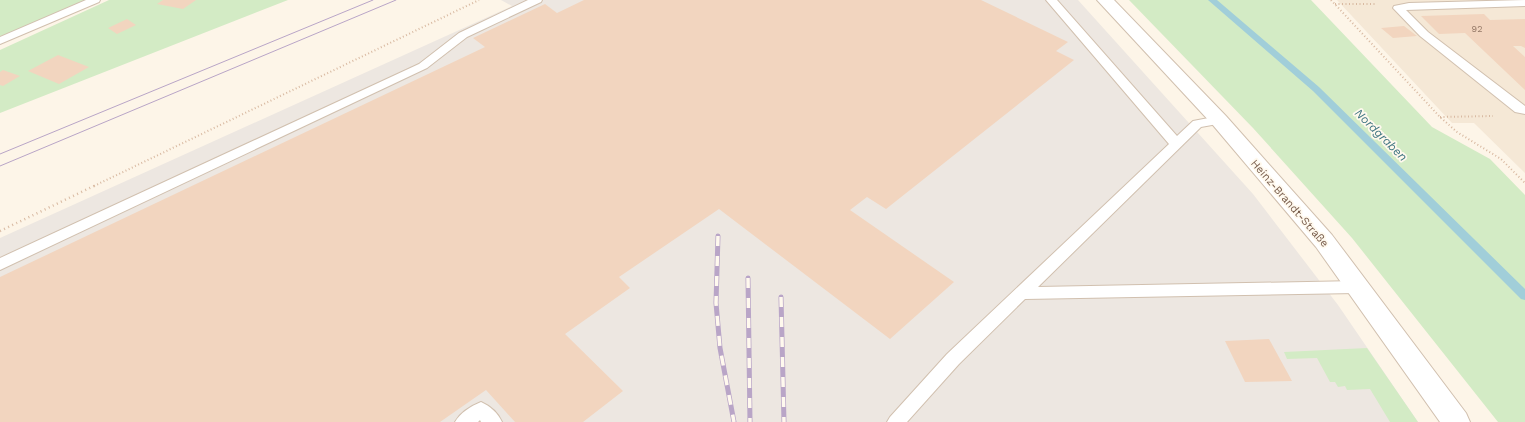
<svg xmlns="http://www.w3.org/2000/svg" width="1525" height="422" font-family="'Work Sans',sans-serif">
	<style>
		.residential { fill: #f5e8d6 }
		.industrial { fill: #ede7e1 }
		.green { fill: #d3ebc5 }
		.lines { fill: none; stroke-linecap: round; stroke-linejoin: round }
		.stream { fill: #a1ced9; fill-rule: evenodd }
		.building { fill: #f2d5bf }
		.service-casing { stroke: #d1c0af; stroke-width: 2 }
		.minor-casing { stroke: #d1c0af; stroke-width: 2 }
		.path-far1 { stroke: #d8b9a1; stroke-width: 2; stroke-dasharray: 1 2.5; stroke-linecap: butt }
		.path { stroke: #d8b9a1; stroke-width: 2.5; stroke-dasharray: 1 3.5; stroke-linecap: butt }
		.service { fill: #fff; fill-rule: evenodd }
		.minor { fill: #fff; fill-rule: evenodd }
		.tram { stroke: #b9a5c7; stroke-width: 1 }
		.rail-casing { stroke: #b9a5c7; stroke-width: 5 }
		.rail { stroke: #fff9ee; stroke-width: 3.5; stroke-dasharray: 10; stroke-linecap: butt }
		.labels { text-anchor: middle; stroke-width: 3.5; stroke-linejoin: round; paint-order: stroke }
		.number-label { font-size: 9px; fill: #967a68 }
		.street-label { font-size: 11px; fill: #775c4b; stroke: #fff9ee }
		.water-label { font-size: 12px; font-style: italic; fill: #417683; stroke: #fff9ee }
	</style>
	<rect width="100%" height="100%" fill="#fdf5e8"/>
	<path class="residential" d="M1337,0H1525V173L1474,123H1452Z"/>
	<path class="industrial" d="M501,0H1078L1253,194L1338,305L1418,422H0V238L512,6Z"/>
	<path class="green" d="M0,0H85L0,37Z
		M109,0H288L0,113V50Z
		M1129,0H1311L1432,127L1490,159L1525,195V422H1498L1352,238L1253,128Z
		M1367,348L1418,422H1390L1370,389L1347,390L1345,386L1338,387L1335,382H1330L1317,358L1287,359L1284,352Z"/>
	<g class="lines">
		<path class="stream" d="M1208,0H1217L1319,87L1525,289V300L1521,299L1313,91Z"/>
	</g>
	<path class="building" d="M163,0H196L183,9L157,4Z
		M584,0H981L1068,42L1056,51L1074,60L886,209L867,197L850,210L954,282L890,339L719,209L619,277L630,288L565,334L623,391L583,422H515L486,390L440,422H0V277L485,47L473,38L545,4L557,13Z
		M1484,14L1490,20L1525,19V48L1521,46H1513L1525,57V90L1465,33L1439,34L1421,16Z
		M127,19L136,25L117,34L108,28Z
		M1404,26L1417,36L1393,38L1381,28Z
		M58,55L89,67L59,84L28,71Z
		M3,70L20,76L3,86L0,85V72Z
		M1269,339L1292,381L1245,382L1225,341Z"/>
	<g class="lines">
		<defs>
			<path id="service" d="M86,0H100L99,2L0,44V37Z
				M528,0H542L541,2L467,37L427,68L0,270V258L419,64L459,33Z
				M1046,0H1057L1177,136L1193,121L1219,116L1223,117L1225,120L1223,123L1201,127L1038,287L1357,281L1362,283L1365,287L1362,291L1357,293L1025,299L959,364L907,422H887L890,417L947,354L1169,144Z
				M1525,0V6L1406,10L1428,32L1525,106V114L1515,112L1420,36L1393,8L1394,6L1409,3Z
				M481,402C490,406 498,413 502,422H481L480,420L478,422H455C460,413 471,406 481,402Z"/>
			<path id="minor" d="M1097,0H1114L1226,116L1332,235L1466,413L1470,422H1440L1316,247L1212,124Z"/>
		</defs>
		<use href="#service" class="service-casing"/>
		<use href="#minor" class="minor-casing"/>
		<path class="path-far1" d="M1331,0L1440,117L1457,132L1501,159L1525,183
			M1335,4H1377
			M1440,117L1493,116
			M94,186L479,0"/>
		<path class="path" d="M0,231L96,185"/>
		<use href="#service" class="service"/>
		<use href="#minor" class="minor"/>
		<path class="tram" d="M0,154L373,0
			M0,166L396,0"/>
		<defs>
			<path id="rail" d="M718,236L716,303L720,348L734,422
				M748,278L750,422
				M781,297L784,422"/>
		</defs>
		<use href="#rail" class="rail-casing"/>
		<use href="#rail" class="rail"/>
	</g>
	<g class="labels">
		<g class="number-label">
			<text x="1477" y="32">92</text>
		</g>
		<g class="street-label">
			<text transform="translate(1290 203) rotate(49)" y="4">Heinz-Brandt-Straße</text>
		</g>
		<g class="water-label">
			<text transform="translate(1381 135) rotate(45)" y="4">Nordgraben</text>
		</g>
	</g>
</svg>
